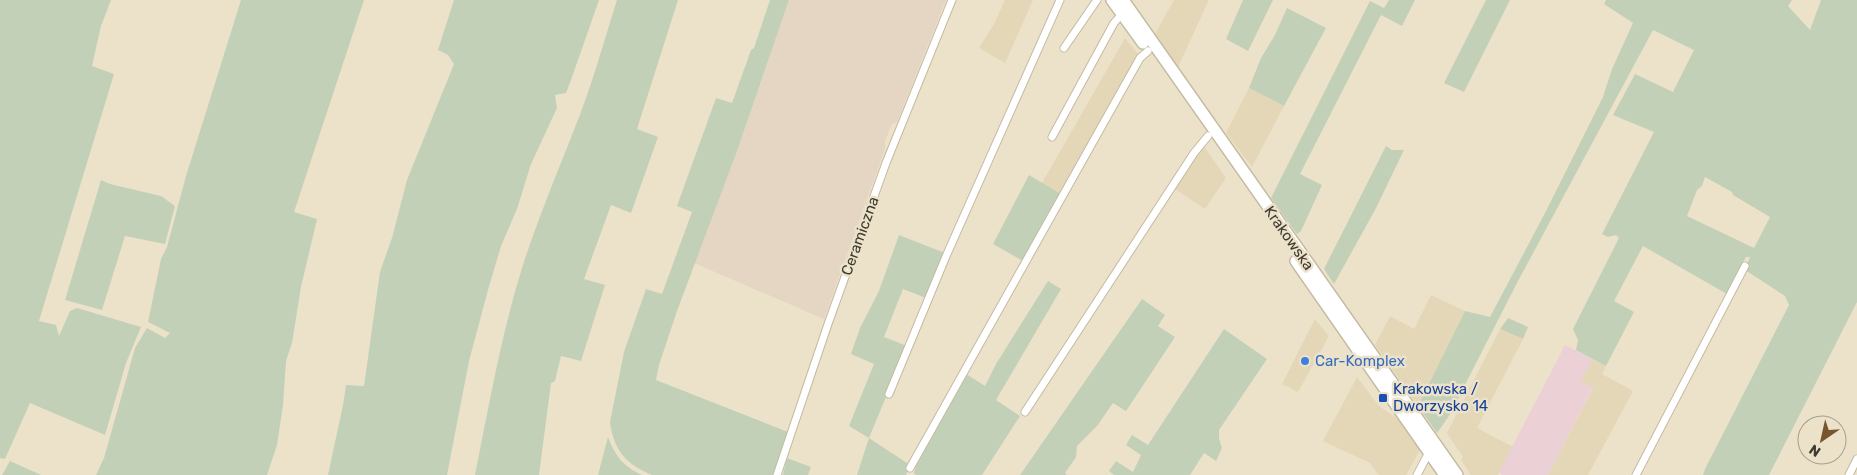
<svg xmlns="http://www.w3.org/2000/svg" width="1857" height="475" font-family="Rubik,sans-serif">
	<style>
		.built { fill: #e4d7b7 }
		.industrial { fill: #e5d6c4 }
		.education { fill: #ebd1d6 }
		.green { fill: #c3d0b8; fill-rule: evenodd }
		.lines { fill: none; stroke-linecap: round; stroke-linejoin: round }
		.minor-casing { stroke: #c4baa2; stroke-width: 9 }
		.primary-casing { stroke: #c4baa2; stroke-width: 14 }
		.minor { stroke: #fff; stroke-width: 7 }
		.primary { stroke: #fff; stroke-width: 11 }
		.shop-dot { fill: #3f7fe0; stroke: #ece2c9; stroke-width: 2 }
		.transit-dot { fill: #1a4fb4; stroke: #ece2c9; stroke-width: 2 }
		.labels { text-anchor: middle; stroke-width: 5; stroke-linejoin: round; paint-order: stroke }
		.street-label { font-size: 15px; fill: #3f3b31; stroke: #ece2c9 }
		.shop-label { font-size: 15px; fill: #366cbe; stroke: #ece2c9; text-anchor: start }
		.transit-label { font-size: 15px; fill: #164399; stroke: #ece2c9; text-anchor: start }
	</style>
	<rect width="100%" height="100%" fill="#ece2c9"/>
	<path class="built" d="M1005,0H1033L1005,63L979,48L994,24Z
		M1174,0H1209L1178,67L1155,34Z
		M1125,38L1138,54L1061,194L1042,183Z
		M1249,88L1284,106L1252,167L1226,133Z
		M1199,139L1226,178L1205,209L1169,185Z
		M1431,295L1465,311L1418,406L1375,345L1390,316L1414,329Z
		M1315,319L1329,336L1298,392L1282,384Z
		M1500,329L1523,339L1477,428L1513,447L1498,475H1471L1461,460L1463,457L1447,433Z
		M1593,359L1606,366L1602,374L1633,391L1588,475H1548L1593,389L1580,382Z
		M1357,377L1379,406L1398,419L1420,450L1406,475H1379L1370,463L1323,441Z"/>
	<path class="industrial" d="M789,0H946L897,122L892,124L885,141V149L824,319L694,263L736,154Z"/>
	<path class="education" d="M1565,345L1593,359L1581,381L1593,388L1548,475H1502L1499,472Z"/>
	<path class="green" d="M0,0H111L101,26L92,66L114,74L39,321L56,325L59,336L70,311L77,308L141,327L126,363L105,435L30,403L5,459L0,458Z
		M241,0H364L294,212L317,219L301,287L292,343L286,361L283,405L277,445L267,475H96L104,458L135,348L147,328L165,338L170,333L148,322L161,259L167,247L186,176Z
		M454,0H599L571,80L566,93L555,95L557,108L531,164L517,209L501,246L488,290L469,361L447,475H328L343,405L346,385L364,386L380,272L392,238L407,180L454,64L448,55L438,50Z
		M617,0H678L637,129L658,137L631,213L611,205L584,279L605,285L581,361L561,356L555,381L551,383L539,475H475C489,405 501,336 522,268C539,215 561,164 581,112C595,75 605,37 617,0Z
		M770,0H789L736,154L677,311L659,365L656,380L788,432L773,475H652C626,464 614,451 610,422L624,352L646,289L662,294L692,212L677,206L716,98L732,103L751,50L754,48Z
		M1243,0H1273L1248,51L1226,39Z
		M1389,0H1415L1402,26L1381,15L1300,174L1322,185L1301,231L1297,234L1271,198L1370,1L1384,8Z
		M1486,0H1510L1464,92L1444,83Z
		M1606,0H1792L1788,6L1810,30L1821,0H1857V302L1769,475H1703L1705,469L1789,305L1785,296L1745,270L1750,257H1746L1727,294L1643,246L1614,301L1634,312L1606,366L1576,350L1578,340L1573,329L1619,238L1616,235L1608,237L1602,234L1654,132L1613,115L1635,74L1673,92L1694,50L1653,30L1517,283L1449,416L1437,433L1418,406L1465,311L1490,317L1545,213L1603,97L1612,69L1633,23L1604,4ZM1705,177L1732,192L1733,195L1770,217L1754,248L1687,216L1697,190L1702,186Z
		M1287,8L1326,28L1284,106L1249,88L1261,58L1275,35Z
		M1386,146L1392,150H1404L1375,210L1334,284L1324,269Z
		M1029,175L1061,194L1023,261L993,244Z
		M101,180L110,184L161,196L175,206L165,244L125,236L102,310L65,300Z
		M899,235L945,253L926,298L903,289L884,337L907,346L869,438L910,465L906,475H857L869,438L849,426L874,364L851,354L860,328L879,291Z
		M1048,281L1061,289L996,400L1020,416L982,475H917L914,474L916,465L966,374L985,386L996,364Z
		M1142,299L1165,315L1158,326L1175,337L1126,411L1113,403L1097,426L1077,446L1076,457L1065,473L1067,475H1020Z
		M1508,318L1528,327L1523,339L1500,329Z
		M1224,329L1267,359L1219,430V439L1222,448L1216,461L1204,453L1190,475H1114L1109,471L1116,461L1133,472L1141,455L1126,445L1132,435L1148,445Z
		M608,437C615,456 624,467 642,475H598Z
		M787,458L811,467L808,475H783Z
		M10,461L41,475H2Z"/>
	<g class="lines">
		<defs>
			<path id="minor" d="M1064,48L1097,0
				M1052,137L1114,23L1122,14
				M889,394L947,254L1060,0
				M1025,412L1194,153L1208,136
				M910,468L1140,58L1148,51
				M777,475L828,324L886,163L952,0
				M1417,475L1427,456L1431,452
				M1636,475L1745,266
				M1849,475L1857,459"/>
			<path id="primary" d="M1112,0L1143,43
				M1123,0L1457,475
				M1296,261L1445,475"/>
		</defs>
		<use href="#minor" class="minor-casing"/>
		<use href="#primary" class="primary-casing"/>
		<use href="#minor" class="minor"/>
		<use href="#primary" class="primary"/>
	</g>
	<circle class="shop-dot" cx="1305" cy="361" r="5"/>
	<rect class="transit-dot" x="1378" y="393" width="10" height="10" rx="2.5"/>
	<g class="labels">
		<g class="street-label">
			<text transform="translate(860 236) rotate(-70)" y="5">Ceramiczna</text>
			<text transform="translate(1289 238) rotate(55)" y="5">Krakowska</text>
		</g>
		<g class="shop-label">
			<text x="1315" y="366">Car-Komplex</text>
		</g>
		<g class="transit-label">
			<text x="1393" y="394">Krakowska /<tspan x="1393" dy="17">Dworzysko 14</tspan></text>
		</g>
	</g>
	<g transform="translate(1822 440) rotate(214)"><circle r="24" fill="#ece2c9" stroke="#a79f8c"/>
	<path d="M0-4L9 19L0 12L-9 19Z" fill="#78552e"/>
	<text y="-8" font-size="14" font-weight="bold" text-anchor="middle" fill="#3f3b31">N</text>
	</g>
</svg>
